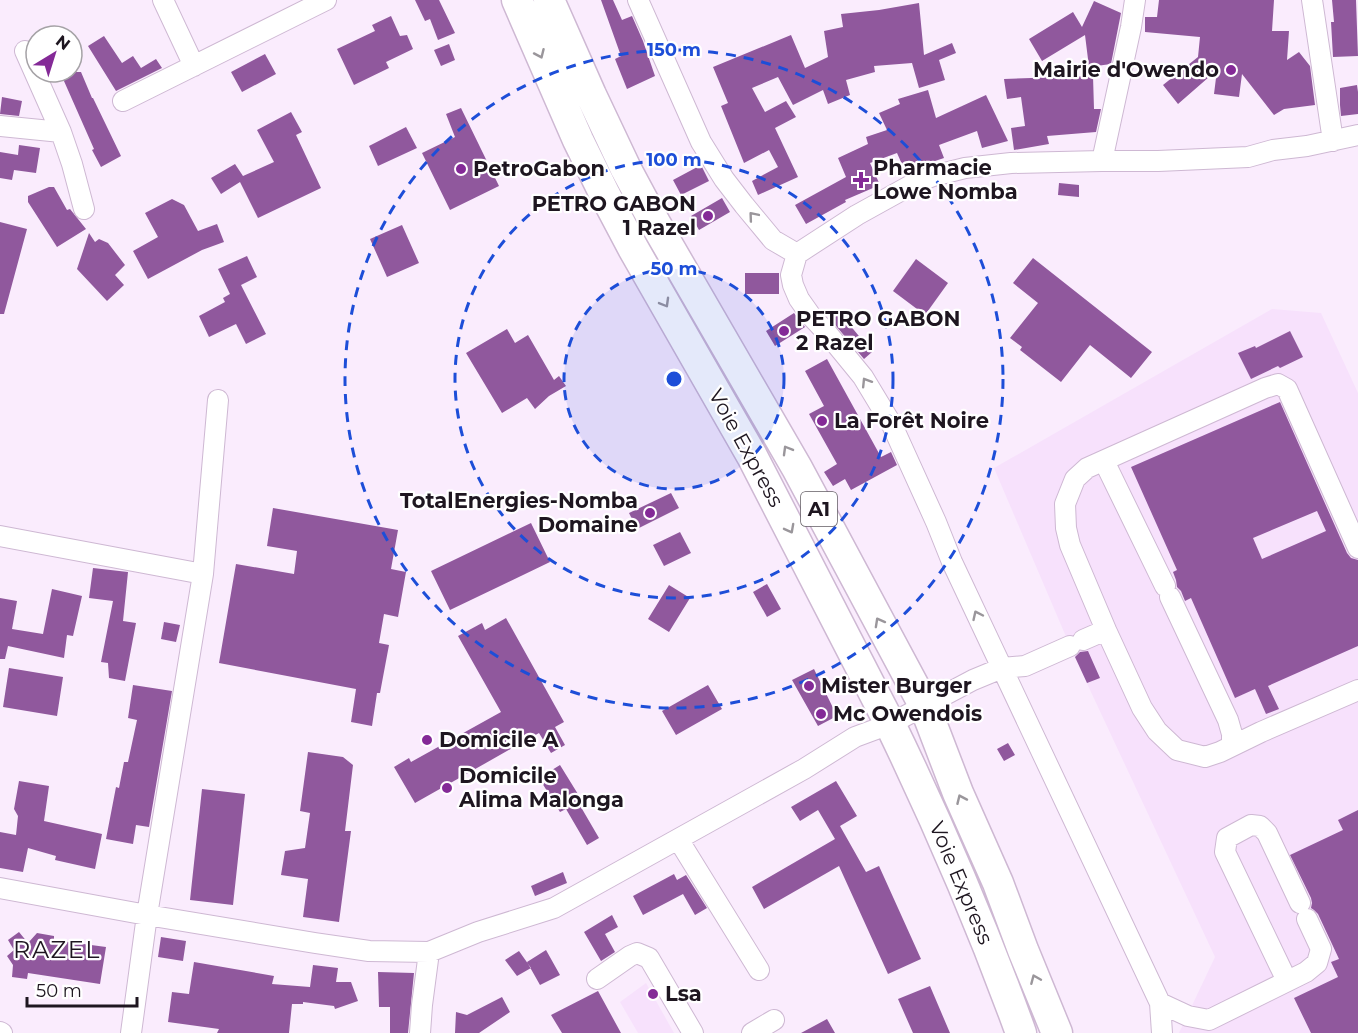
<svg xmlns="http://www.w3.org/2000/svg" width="1358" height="1033" font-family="Montserrat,sans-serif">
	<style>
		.built { fill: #f7e1fc }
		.building { fill: #90589d; fill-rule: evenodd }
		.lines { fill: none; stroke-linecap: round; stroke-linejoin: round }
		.minor-casing { stroke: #ceb8d3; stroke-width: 22 }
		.highway-casing { stroke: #ceb8d3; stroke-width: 33 }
		.minor { stroke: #fff; stroke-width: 20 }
		.highway { stroke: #fff; stroke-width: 30 }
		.oneway { stroke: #9a969b }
		.ring { fill: none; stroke: #1d4ed8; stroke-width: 3; stroke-dasharray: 10 8 }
		.poi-dot { fill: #842a97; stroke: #fff; stroke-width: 2 }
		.labels { text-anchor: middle; stroke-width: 4.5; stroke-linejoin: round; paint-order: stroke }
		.shield { fill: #fff; stroke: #625c63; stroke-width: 1.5 }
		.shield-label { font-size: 20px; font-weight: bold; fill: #1e1620 }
		.poi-label { font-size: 21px; font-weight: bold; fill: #1e1620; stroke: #fff; text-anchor: start }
		.street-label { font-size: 21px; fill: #1e1620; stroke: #fff }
		.quarter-label { font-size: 24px; letter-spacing: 1.5px; fill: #1e1620; stroke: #fff }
		.centre { fill: #1d4ed8; stroke: #fff; stroke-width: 3 }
		.ring-label { font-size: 18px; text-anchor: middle; font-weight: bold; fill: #1d4ed8; stroke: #fff; stroke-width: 4.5; stroke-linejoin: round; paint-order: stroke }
	</style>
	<rect width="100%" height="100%" fill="#faecfd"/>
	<path class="built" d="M1272,309L1321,313L1358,393V1033H1179L1215,957L1076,660L994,468Z
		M646,983L674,1033H638L620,1002Z"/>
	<path class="building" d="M415,0H439L455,33L438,40L430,19L425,21Z
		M601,0H613L622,20L632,16L643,41L655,76L627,89L615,59L621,56Z
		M1159,0H1274L1272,31H1289L1287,60L1299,52L1310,66L1315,105L1284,109L1274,115L1242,74L1239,97L1214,94L1217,70L1178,104L1163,85L1198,57L1200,37L1145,32V17H1157Z
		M1332,0H1356L1358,56L1333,57L1331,22H1334Z
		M1094,1L1121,13L1111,64L1089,67L1085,35L1042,61L1029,39L1073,12L1082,27Z
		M919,3L924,55L952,43L956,53L939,60L945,80L919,88L912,63L874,66L875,72L846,80L850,95L828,104L823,90L793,105L778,77L752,88L765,112L786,101L796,117L775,128L798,177L758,195L752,181L778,167L769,150L744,163L721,106L728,103L713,67L791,35L805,68L828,57L824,31L843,27L841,14L879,10Z
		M391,16L400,36L407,35L413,49L386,62L389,68L354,85L337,49L375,31L372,25Z
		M104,36L122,63L133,56L141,68L156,59L162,68L116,91L88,46Z
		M449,44L455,60L441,66L434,50Z
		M265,54L276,74L242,92L231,72Z
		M60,72H81L92,98H93L121,156L101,167L92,150L94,149Z
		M1093,76L1094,109H1101L1096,132L1047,136L1049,144L1014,150L1011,128L1025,126L1021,97L1007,99L1004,79Z
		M1357,85L1358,92V114L1341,116L1340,105V88Z
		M928,90L936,118L986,95L1008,141L982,148L977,131L939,145L944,158L905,171L897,153L870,163L880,185L845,200L846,202L806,224L795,205L846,177L838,158L868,144L866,137L887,130L879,113L900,104L898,99Z
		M2,97L22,101L19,116L0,114Z
		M461,108L499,186L450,210L422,153L455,137L446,114Z
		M291,112L302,132L296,135L321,188L258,218L240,182L221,194L211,178L235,164L243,176L274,162L257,130Z
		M406,127L417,148L378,166L369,146Z
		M19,145L40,148L36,173L14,170L12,180L0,178V152L18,155Z
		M701,165L709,181L681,195L673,180Z
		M1059,183L1079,185V197L1058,195Z
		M49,187H54L67,210L70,209L86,229L57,247L28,202V196Z
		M722,198L730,212L699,230L691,216Z
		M172,199L184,205L198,231L217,224L224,242L202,250L148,279L133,251L158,237L145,213Z
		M0,222L27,229L4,314H0Z
		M402,225L419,263L387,277L370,239Z
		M89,233L95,242L99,239L108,243L125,265L115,275L124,285L107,301L77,269Z
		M247,256L257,277L241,285L266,334L246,344L236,324L209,337L199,316L225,302L223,298L230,294L218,269Z
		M1033,258L1152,352L1131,378L1090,345L1061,382L1020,350L1022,347L1010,338L1038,303L1013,283Z
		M916,259L948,283L925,315L893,291Z
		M745,273H779V294H745Z
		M794,313L805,327L775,346L766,331Z
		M840,313L872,352L864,359L831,320Z
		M507,329L515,343L528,335L554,380L559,376L566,386L549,396L535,409L527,398L502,413L466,353Z
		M1290,331L1303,357L1280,368L1278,366L1251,379L1238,353L1255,346L1256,348Z
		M827,359L881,457L891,452L897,465L851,490L845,479L833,486L824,472L837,464L809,414L824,406L805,371Z
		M1280,402L1347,553L1351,558L1358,560V646L1268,686L1279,709L1266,714L1255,689L1235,698L1191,598L1185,601L1181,591L1177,587L1176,580L1173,572L1177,570L1131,467ZM1317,511L1326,531L1262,559L1253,538Z
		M671,493L679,508L637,529L629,513Z
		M273,508L398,530L391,569L406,572L398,617L384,614L379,643L389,645L380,693H377L372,726L351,722L356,689L219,663L236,564L294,574L297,551L267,546Z
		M531,523L550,562L450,610L431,571Z
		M680,532L691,553L664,566L653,545Z
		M93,568L128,572L123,621L136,623L125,681L109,678L108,663L101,662L113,601L89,598Z
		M767,584L781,609L767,617L753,592Z
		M669,585L690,598L669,632L648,619Z
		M52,589L82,596L73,636L67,635L64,658L8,646L5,659H0V598L17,601L12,629L43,634Z
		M506,618L564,722L555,727L565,745L551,753L539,733L415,803L394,767L409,758L411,762L501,712L458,636L482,623L485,630Z
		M164,622L180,625L176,642L161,639Z
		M1088,651L1100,678L1087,683L1075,657L1080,652Z
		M9,668L63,677L57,716L3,707Z
		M814,669L837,716L818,726L792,680Z
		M133,685L172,691L149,827L136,825L133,844L106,839L116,787L119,788L124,762H128L137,720L128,718Z
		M708,685L722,709L676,735L662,711Z
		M1008,743L1015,755L1004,761L997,749Z
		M308,752L343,757L353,765L345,831H351L339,922L303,917L308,879L281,875L285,851L305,848L310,813L300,811Z
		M560,765L581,799L578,802L599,838L587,845L566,809L560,812L539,778Z
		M19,781L49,786L44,821L102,834L95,869L55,860L56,856L28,848L23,872L0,868V832L16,835L18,816L14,809Z
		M836,781L857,816L840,826L866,872L879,866L921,959L888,974L839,866L764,909L752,887L835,839L818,810L800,821L791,807Z
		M202,789L245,794L233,905L190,900Z
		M1358,810V1033H1311L1294,998L1338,977L1331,962L1339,959L1318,914L1314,910L1311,908L1312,903L1311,898L1290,855L1343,830L1338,820Z
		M563,872L567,883L535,896L531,886Z
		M674,874L677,880L686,875L707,908L695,915L683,894L643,915L633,896Z
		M612,915L618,927L605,934L615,952L601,961L584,932Z
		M19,932L28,943L37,933L54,936V940L106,947L100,984L28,973L27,979L12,977L13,965L7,956L14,950L8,940Z
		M161,937L186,941L183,961L158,957Z
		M546,950L560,975L540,985L527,962Z
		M519,951L531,968L517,976L505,960Z
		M194,962L274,976L272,984L310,987L313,965L338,968L336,982H351L358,1001L335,1009L334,1006L303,1002V1004H292L289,1033H217L219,1029L168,1022L172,992L189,994Z
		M378,972L414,973L408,1033H390V1007H379Z
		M930,986L950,1033H913L898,999Z
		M598,991L621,1033H562L551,1015Z
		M502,997L510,1012L479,1033H455L456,1012L467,1015Z
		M827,1019L835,1033H801Z"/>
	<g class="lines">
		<defs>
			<path id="minor" d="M163,0L194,66
				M638,0L701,142L724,179L744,205L773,240L797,254
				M1312,0L1333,141
				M25,51L61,132L72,164L84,209
				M123,101L326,0
				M0,126L61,132
				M1102,161L1131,27L1135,0
				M1104,461L1165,586
				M0,536L203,574
				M1358,548L1287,389L1278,384L1265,388L1087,468L1075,479L1065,504L1066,528L1070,545L1106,630L1142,708L1157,731L1177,750L1205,757L1220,752L1261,732L1358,690
				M1170,597L1228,720L1232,734V746
				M1083,640L1106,630
				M678,839L759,970
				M0,888L147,915L315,943L369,951L429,952L478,932L554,908L804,769L855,737L890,724L973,680L1002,668L1025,666L1070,646
				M597,979L630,956L637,953L649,958L693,1033
				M1287,981L1225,852L1227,838L1251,825L1260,826L1267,833L1300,903
				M1160,1003L1188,1016L1209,1020L1306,972L1317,963L1321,949L1307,919
				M0,1032L2,1033
				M131,1033L147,915L203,574L218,400
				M420,1033L422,1005L429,952
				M752,1033L774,1020
				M1162,1033L1160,1003L952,562L936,522L892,425L863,377L827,333L811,316L799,299L793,285L791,275L797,254L857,215L913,184L933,176L965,168L1011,163L1102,161H1158L1248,157L1273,150L1307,146L1358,135"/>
			<path id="highway" d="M517,0L578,140L605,195L633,248L752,456L890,724C939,825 983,928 1021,1033
				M549,0L591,95L626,169L655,223L797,468L925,707L958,793L998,883L1023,950L1057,1033"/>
		</defs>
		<use href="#minor" class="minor-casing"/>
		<use href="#highway" class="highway-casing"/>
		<use href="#minor" class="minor"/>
		<use href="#highway" class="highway"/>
	</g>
	<defs><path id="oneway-chevron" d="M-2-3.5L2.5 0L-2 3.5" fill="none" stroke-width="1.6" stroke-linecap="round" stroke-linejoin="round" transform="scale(1.5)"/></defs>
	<g class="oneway">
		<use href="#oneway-chevron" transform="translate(540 54) rotate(66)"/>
		<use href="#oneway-chevron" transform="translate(753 216) rotate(-130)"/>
		<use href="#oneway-chevron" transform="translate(665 303) rotate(60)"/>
		<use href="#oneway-chevron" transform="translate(866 382) rotate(-122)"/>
		<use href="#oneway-chevron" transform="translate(787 450) rotate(-120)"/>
		<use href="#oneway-chevron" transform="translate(790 529) rotate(62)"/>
		<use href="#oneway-chevron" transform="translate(977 615) rotate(-115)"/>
		<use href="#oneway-chevron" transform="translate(879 622) rotate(-119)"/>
		<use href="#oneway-chevron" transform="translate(961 799) rotate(-114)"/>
		<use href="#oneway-chevron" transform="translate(1035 979) rotate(-113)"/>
	</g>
	<circle cx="674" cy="379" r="110" fill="#1d4ed8" fill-opacity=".12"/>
	<g class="ring">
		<circle cx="674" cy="379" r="110"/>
		<circle cx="674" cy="379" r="219"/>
		<circle cx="674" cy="379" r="329"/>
	</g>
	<g class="poi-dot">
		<circle cx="1231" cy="70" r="6"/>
		<circle cx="461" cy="169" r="6"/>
		<path d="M858 171h6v6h6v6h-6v6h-6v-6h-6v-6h6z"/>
		<circle cx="708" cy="216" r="6"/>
		<circle cx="784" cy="331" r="6"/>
		<circle cx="822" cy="421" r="6"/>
		<circle cx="650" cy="513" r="6"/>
		<circle cx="809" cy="686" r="6"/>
		<circle cx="821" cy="714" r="6"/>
		<circle cx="427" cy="740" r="6"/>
		<circle cx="447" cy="788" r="6"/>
		<circle cx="653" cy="994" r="6"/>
	</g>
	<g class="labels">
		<rect class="shield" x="801" y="492" width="36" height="34" rx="4.5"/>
		<g class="shield-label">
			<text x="819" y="516">A1</text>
		</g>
		<g class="poi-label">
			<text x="1219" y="77" text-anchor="end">Mairie d'Owendo</text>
			<text x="873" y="175">Pharmacie<tspan x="873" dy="24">Lowe Nomba</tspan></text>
			<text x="473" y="176">PetroGabon</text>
			<text x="696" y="211" text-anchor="end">PETRO GABON<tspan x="696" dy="24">1 Razel</tspan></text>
			<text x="796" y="326">PETRO GABON<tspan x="796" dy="24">2 Razel</tspan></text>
			<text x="834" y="428">La Forêt Noire</text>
			<text x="638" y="508" text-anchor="end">TotalEnergies-Nomba<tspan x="638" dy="24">Domaine</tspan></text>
			<text x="821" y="693">Mister Burger</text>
			<text x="833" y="721">Mc Owendois</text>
			<text x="439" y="747">Domicile A</text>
			<text x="459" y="783">Domicile<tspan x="459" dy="24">Alima Malonga</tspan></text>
			<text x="665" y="1001">Lsa</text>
		</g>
		<g class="street-label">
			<text transform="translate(746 448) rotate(61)" y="7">Voie Express</text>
			<text transform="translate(961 883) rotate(67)" y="7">Voie Express</text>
		</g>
		<g class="quarter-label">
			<text x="57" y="958">RAZEL</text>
		</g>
	</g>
	<circle cx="674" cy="379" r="9" class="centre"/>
	<g class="ring-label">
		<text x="674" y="56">150 m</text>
		<text x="674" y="166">100 m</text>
		<text x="674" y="275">50 m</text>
	</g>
	<g transform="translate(54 54) rotate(38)"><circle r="28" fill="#ffffff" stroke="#a5a2a6" stroke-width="1.5"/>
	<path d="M0-4.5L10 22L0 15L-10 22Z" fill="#842a97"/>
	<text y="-9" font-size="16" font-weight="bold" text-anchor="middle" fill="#1e1620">N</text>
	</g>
	<path d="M27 997v9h110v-9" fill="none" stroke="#1e1620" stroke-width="3"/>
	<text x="36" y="997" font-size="18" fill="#1e1620" stroke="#ffffff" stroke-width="4.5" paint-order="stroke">50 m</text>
</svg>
